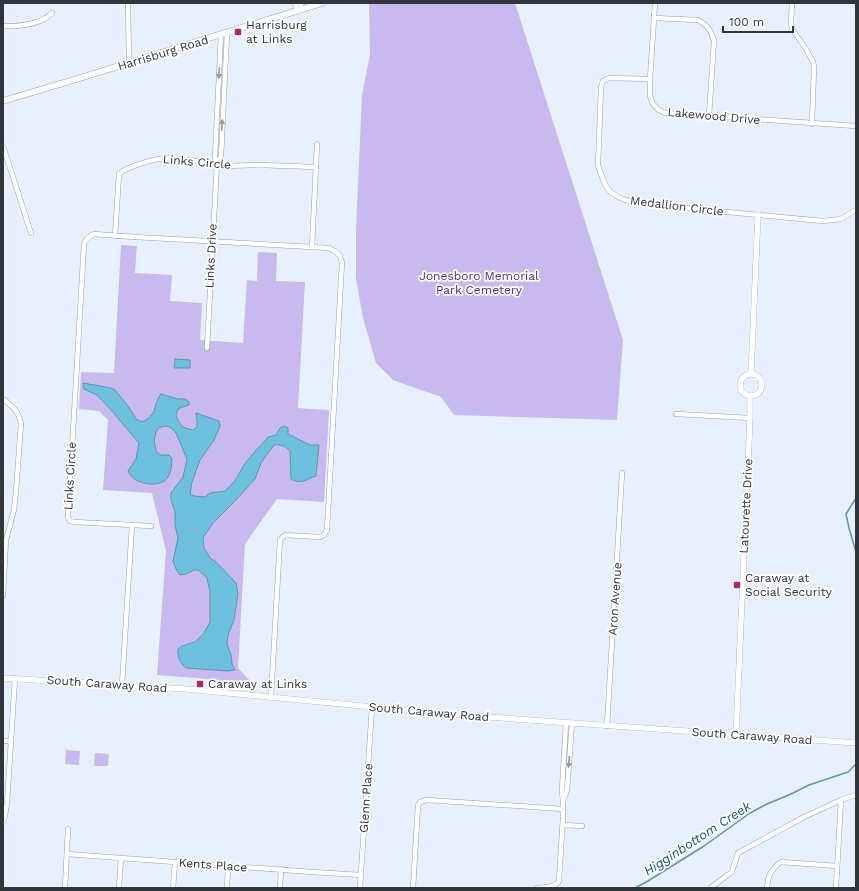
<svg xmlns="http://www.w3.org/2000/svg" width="859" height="891" font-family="'Work Sans',sans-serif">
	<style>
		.green { fill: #c8baef }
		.water { fill: #6dc1df; stroke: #5b97ae }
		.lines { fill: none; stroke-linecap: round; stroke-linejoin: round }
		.stream { stroke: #5b97ae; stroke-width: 1.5 }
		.minor-casing { stroke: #98a1b1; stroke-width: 5.5 }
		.tertiary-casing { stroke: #98a1b1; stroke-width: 6 }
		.secondary-casing { stroke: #98a1b1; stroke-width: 7 }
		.minor { stroke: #fff; stroke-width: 4.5 }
		.tertiary { stroke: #fff; stroke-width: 5.5 }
		.secondary { stroke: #fff; stroke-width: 6 }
		.oneway { fill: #989a9e }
		.poi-dot { fill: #ab2770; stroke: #fdfdfd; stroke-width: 1.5 }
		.labels { text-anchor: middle; stroke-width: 3.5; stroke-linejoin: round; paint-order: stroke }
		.poi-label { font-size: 12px; fill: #31353c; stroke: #fdfdfd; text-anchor: start }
		.street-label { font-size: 12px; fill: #31353c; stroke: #fdfdfd }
		.park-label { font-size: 12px; fill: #4d327d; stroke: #fdfdfd }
		.water-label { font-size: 13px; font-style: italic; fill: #12586c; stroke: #fdfdfd }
	</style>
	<rect width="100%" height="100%" fill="#e8f0fe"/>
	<path class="green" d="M369,3H515L623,340L617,420L454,415L441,397L393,380L376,363L363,318L356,279V229L362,95L370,54Z
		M121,245L137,246L135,273L172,275L170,301L202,303L200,340L243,343L247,280L257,281L258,252L277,253L276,281L305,282L298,408L329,410L324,502L277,499L245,544L238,668L253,684L252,688L238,687L233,681L157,675L166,551L152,493L103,490L108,420L99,411L79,409L81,372L114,373Z
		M66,750L80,751L79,765L65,764Z
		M95,753L109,754L108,766H94Z"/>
	<path class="water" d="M175,359L190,360V368H174Z
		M83,383L111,388L115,390L128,406L136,419L142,422C159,414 152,406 161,394L178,399H185L189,402V405C186,407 182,406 178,409L176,415C180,426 182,428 193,430L197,427V419L196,413L219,421L220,426L214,440L200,460L192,482L190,494L194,496L205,497L210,493L225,491L234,482L246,462L268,437L276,435L280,428L284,426L288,428V434L310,445H319L316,476C307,479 300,485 291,479L290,451C285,446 281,444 274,445L261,463L255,479L234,502L213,523L203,538L204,548L210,558L216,562L236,583L238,594L234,620L228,635L227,644L231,655L232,664L235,670L228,671L186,668C180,663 177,656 178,649L182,646L195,642L204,633L210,622V592L207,578L198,570H194L186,574L180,575L176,569L173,561L178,538L175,525V512L171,499V493L183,477L187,459L176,433L170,427L165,426L159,428L156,432L154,440L156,451L160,455H169L172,458C172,464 171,472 168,477C161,488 139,485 131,476C130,475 129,473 128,471L136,459L139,443L111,410L97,395L84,389Z"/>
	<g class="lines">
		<path class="stream" d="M856,498L846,514L849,528L856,552
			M635,888L648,881L704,846L750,813L767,804L791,794L809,785L848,772L856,764"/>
		<defs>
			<path id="minor" d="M128,3L129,63
				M295,3L297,11
				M300,3L302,9
				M655,3L650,79V96L653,104L659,110L665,113L680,114L856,126
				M792,3L791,23L792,29L806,49L813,62L814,67L812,124
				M654,18L698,20C707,25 711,30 714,41L709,116
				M3,26C17,27 43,24 52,13
				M650,79L609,78L603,81L601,87L598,165C601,173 603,183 608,189C616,199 632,202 643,204L823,221L841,219L856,210
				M3,146L31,233
				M217,163L221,157L227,33
				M115,236L119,174C128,166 154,159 166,158L217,163L226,166L260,165L316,167
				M312,247L317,144
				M207,348L217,163L215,157L221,34
				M3,399C13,406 19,412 21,424L16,491L14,510L6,540L3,595
				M676,414L750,418
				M132,525L151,526
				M122,685L132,525L75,522L70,521L68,517L84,244C86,239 89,237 94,234L135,237L329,248C336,251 340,254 342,262L327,530L324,535L320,537L285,535L280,540L271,697
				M607,726L622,473
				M3,741H11
				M564,799L567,790L572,723
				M3,822L5,816L7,803L15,678
				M563,825L582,826
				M67,854L312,872L360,875
				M65,888L68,829
				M119,888L121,858
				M173,888L175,862
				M227,888L228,866
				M280,888L281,869
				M360,888L372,707
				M413,888L418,805L420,802L427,800L563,809
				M537,888C544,887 555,888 559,881L563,817V803L562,790L566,723
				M710,888L732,872L738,853L804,817L841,800L856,795
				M767,888C768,876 771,869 781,862L837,866
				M836,888L841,800"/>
			<path id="tertiary" d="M740 385a11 11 0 1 1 22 0a11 11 0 1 1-22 0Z
				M751,374L758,215
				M3,678L186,689L445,714L856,743
				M736,735L750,418V397"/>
			<path id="secondary" d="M3,101L80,78L322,3"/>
		</defs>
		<use href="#minor" class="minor-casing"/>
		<use href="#tertiary" class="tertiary-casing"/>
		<use href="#secondary" class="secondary-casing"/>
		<use href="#minor" class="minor"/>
		<use href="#tertiary" class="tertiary"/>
		<use href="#secondary" class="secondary"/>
	</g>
	<defs><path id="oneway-solid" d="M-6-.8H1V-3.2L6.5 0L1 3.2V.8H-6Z"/></defs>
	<g class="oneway">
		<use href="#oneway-solid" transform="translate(219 73) rotate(93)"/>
		<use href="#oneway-solid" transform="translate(222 125) rotate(-87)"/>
		<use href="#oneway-solid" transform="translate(569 762) rotate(95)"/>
	</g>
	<g class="poi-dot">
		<rect x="234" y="28" width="8" height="8" rx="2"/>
		<rect x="733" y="581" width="8" height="8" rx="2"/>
		<rect x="196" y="680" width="8" height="8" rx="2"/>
	</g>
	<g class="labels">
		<g class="poi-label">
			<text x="246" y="29">Harrisburg<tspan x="246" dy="14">at Links</tspan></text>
			<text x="745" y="582">Caraway at<tspan x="745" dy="14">Social Security</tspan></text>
			<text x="208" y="688">Caraway at Links</text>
		</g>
		<g class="street-label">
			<text transform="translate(163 53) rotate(-17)" y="4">Harrisburg Road</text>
			<text transform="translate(714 116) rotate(5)" y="4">Lakewood Drive</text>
			<text transform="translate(197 162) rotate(5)" y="4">Links Circle</text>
			<text transform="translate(677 206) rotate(7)" y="4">Medallion Circle</text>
			<text transform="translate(211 256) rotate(-87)" y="4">Links Drive</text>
			<text transform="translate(70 476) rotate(-87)" y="4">Links Circle</text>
			<text transform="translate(746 506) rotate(-87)" y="4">Latourette Drive</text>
			<text transform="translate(615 599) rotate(-86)" y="4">Aron Avenue</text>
			<text transform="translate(107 684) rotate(4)" y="4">South Caraway Road</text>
			<text transform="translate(429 712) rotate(5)" y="4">South Caraway Road</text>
			<text transform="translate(752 736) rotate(4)" y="4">South Caraway Road</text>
			<text transform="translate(366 798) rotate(-86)" y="4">Glenn Place</text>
			<text transform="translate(213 865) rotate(4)" y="4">Kents Place</text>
		</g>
		<g class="park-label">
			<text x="479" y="280">Jonesboro Memorial<tspan x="479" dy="14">Park Cemetery</tspan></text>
		</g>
		<g class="water-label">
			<text transform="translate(697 838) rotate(-33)" y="5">Higginbottom Creek</text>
		</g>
	</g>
	<rect width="859" height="891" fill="none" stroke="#31353c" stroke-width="8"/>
	<path d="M723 26v6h70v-6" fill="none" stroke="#31353c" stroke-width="2"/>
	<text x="729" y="26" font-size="12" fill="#31353c" stroke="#fdfdfd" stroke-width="3" paint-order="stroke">100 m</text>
</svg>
